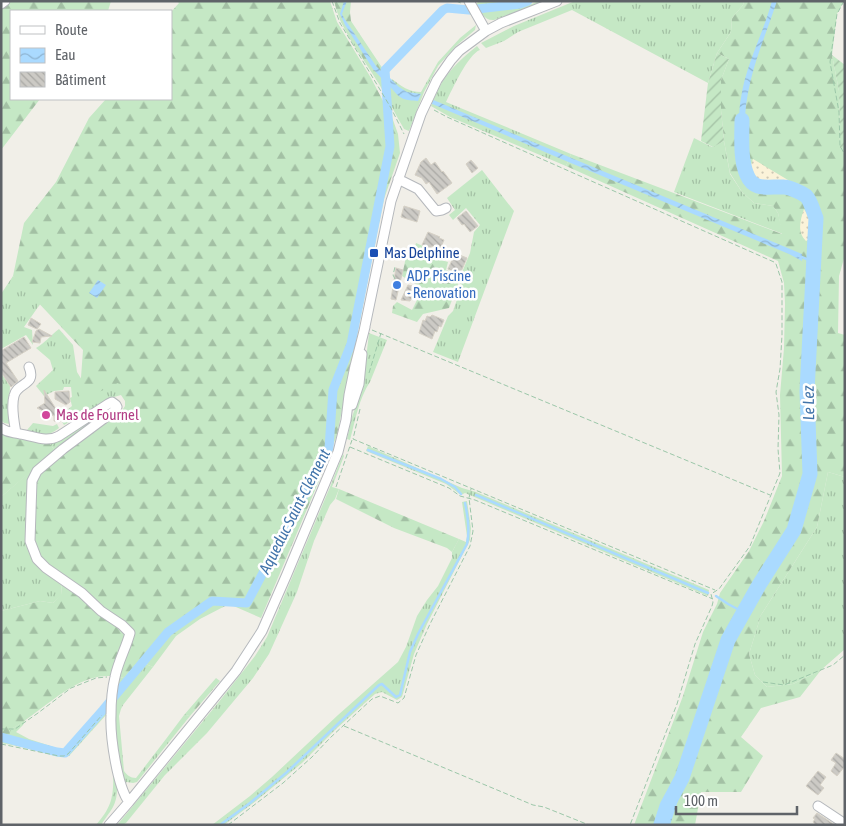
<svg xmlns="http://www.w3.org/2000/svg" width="846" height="826" font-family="'Asap Condensed',sans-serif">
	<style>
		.grass { fill: url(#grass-tufts) }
		.forest { fill: url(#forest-firs) }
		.sand { fill: url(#sand-dots) }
		.garden { fill: url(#garden-furrows) }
		.water { fill: url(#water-waves) }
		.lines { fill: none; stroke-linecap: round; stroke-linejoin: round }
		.stream { stroke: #aadaff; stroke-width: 2.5 }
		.canal { stroke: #aadaff; stroke-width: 9 }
		.river { stroke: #aadaff; stroke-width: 15 }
		.building { fill: url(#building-back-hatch); stroke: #d6d1c6 }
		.minor-casing { stroke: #b5b8bc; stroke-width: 11 }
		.path { stroke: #9cc7a9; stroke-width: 1; stroke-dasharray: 5 2.5; stroke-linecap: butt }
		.minor { stroke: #fff; stroke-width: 9 }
		.transit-dot { fill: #1a4fb4; stroke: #fff; stroke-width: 2 }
		.shop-dot { fill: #3f7fe0; stroke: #fff; stroke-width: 2 }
		.hotel-dot { fill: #d1479c; stroke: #fff; stroke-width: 2 }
		.labels { text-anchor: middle; stroke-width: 5; stroke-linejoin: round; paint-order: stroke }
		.transit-label { font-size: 15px; fill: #164399; stroke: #fff; text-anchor: start }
		.shop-label { font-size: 15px; fill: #366cbe; stroke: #fff; text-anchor: start }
		.hotel-label { font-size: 15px; fill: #b23c85; stroke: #fff; text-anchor: start }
		.water-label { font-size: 16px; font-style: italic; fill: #4174aa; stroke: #fff }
	</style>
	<defs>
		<pattern id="grass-tufts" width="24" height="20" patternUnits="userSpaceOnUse" patternTransform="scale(1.25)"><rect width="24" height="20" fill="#c5e8c5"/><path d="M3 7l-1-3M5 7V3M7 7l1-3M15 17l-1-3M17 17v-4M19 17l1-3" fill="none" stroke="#a3c0a4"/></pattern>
		<pattern id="forest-firs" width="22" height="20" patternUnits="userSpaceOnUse" patternTransform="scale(1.25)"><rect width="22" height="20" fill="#c5e8c5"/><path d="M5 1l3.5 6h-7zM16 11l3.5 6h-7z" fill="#a3c0a4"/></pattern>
		<pattern id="sand-dots" width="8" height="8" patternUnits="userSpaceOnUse" patternTransform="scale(1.25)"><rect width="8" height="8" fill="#fbf3d9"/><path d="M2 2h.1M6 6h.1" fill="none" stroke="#cec8b4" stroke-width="1.8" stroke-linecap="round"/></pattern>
		<pattern id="garden-furrows" width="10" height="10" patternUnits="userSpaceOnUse" patternTransform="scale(1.25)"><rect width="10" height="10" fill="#c5e8c5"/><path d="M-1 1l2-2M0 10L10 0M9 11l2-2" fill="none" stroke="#a3c0a4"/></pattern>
		<pattern id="water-waves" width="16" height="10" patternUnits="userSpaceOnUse" patternTransform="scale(1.25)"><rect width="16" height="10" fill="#aadaff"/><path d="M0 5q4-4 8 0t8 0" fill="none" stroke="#8eb4d2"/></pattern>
		<pattern id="building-back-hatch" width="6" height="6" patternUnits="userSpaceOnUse" patternTransform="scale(1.25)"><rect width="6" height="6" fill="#cccac5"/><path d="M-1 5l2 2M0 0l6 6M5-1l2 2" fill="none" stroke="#a9a8a4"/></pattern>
	</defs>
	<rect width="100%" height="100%" fill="#f1efe8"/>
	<path class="grass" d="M334,1L343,21L381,79L388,85L392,79C401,86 409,92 421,92L438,62L460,38L476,25L475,30L456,46L438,66L424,92L409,131L404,129C395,114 388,99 379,84C363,57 341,32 334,1Z
		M526,1L529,5L539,1H547L494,20C484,21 480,11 476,4L478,2Z
		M575,1H744L743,5L732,18L731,32L717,53L708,83L572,10L518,32L504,41L486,48L481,43L514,26Z
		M449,5L466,7L468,8L472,14L471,15C464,11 452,8 444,12L395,64L388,73L384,67C398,53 433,10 449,5Z
		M477,46L480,50C468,54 452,90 446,102L571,154L566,166L450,117L431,106C434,99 437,91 441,84C450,69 463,57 477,46Z
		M694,138L712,147L724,141L730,174L742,192L754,203L773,206L778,213L783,234L674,192Z
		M482,170L514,211L458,362L433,352L448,316L453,311L462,285L458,282L470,253L474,232L480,225L466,208L453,220L449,215L455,210L447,198Z
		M13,276L33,290L43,300L24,327L32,330L33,345L26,335L1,349V294Z
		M59,329L73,345L77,372L85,385L117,380L126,384L125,396L121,395L114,397L85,416L78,417L64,425L62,422L66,411L72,406L70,398L72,397L71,387H64L63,390L54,391L44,396L36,386L53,370L50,360L36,348C45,343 51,335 59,329Z
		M369,333L387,340L370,382C359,398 355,421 350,440L347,439L352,417L363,385Z
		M1,373L10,386L9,407L10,424L4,423L1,420Z
		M108,407H112L58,447L55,451L48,441Z
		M33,423L53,426L57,424L59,428C44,439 44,434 27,430Z
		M368,446L462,488L476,492L709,590L708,596L465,493L461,495L446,484L366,451Z
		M343,454L344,456L332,487L339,489L335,499L330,505L314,541L297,592L269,654L253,678L207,733L165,775L126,823C123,825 121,826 118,824L218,703L255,656L267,637L330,487Z
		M41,462L61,582L62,595L53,603L40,601L1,611V497Z
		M828,472L845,477V649L821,670L793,684L767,687L755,675L749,654L761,615L817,527Z
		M467,501L471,528L470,540L427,624L414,654L402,697L397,700L382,692L375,694L336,729L302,763L256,801L224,825H212L250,796L272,777L338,715L398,662L406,647L417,616L427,600L438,586L452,558V552L459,539L466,542L467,536L462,502Z
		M143,663L153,667L123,705L121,709L119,716L124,771C127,775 130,778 136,778L166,739L184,715L190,716L137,782L133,783L127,782L123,784C119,762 116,739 115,717C115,704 117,690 119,677L124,678L136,664Z
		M109,701L107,714L69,756C60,759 51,755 42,751H44L7,741L10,730L25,720L23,725L16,732L29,739L63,750L66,749Z
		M113,771L118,788L117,789C117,806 110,811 101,825H96C112,807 114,796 113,771Z"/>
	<path class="forest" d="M1,1H111L108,11H11V99H40L1,150Z
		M177,1H330L337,22L371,78L393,120L398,134L400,153L384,199L337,435L321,476L261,618L229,604L200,619L176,636L153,667L143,663L136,664L124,678C90,669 65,691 39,710C30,717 20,724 10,730L8,742L45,750L42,751L1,743V611L40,601L53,603L62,594L61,582L38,555L32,533L37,477L82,439L121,412L125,406V401L121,395L122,388L118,383L95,394L79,405L83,350L13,276L24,223L56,182L89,118L106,99H171V12L179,3Z
		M334,1H351L350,12L351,21L387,75L379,80L378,82L341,22Z
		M744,1H844L837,14L832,55L839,91L840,148L845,154V255L839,276L838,333L845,335V477L828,472L817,527L761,615L749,654L755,675L767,687L793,684L821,670L800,697L761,708L741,737L763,756L741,792H701L695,825H634L683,696L703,632L717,604L720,593L749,551L764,521L782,476L780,395L784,348L785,304L784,283L778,261L566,166L571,154L782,234L778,213L773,206L754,203L742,192L730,173L724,141L721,110V80L729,59L717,53L731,32L732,18L743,5Z
		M416,243L423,246L421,254L448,262L446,270L461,276L449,308L423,314L417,322L392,313L393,306L397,302L412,310L423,288L415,284L402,276L407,252L413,254Z
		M1,432L48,441L55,451L1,497Z
		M339,489L459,539L452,552L447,548L394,528L336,499Z
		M216,678L220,681L190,716L184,715Z"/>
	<path class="sand" d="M753,159L788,180L792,185L758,181L750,178L749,171Z
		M804,209C806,213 810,216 811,219C815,226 814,237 806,241C797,232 800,221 804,209Z"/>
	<path class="garden" d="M717,53L729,59L721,80V110L724,141L713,147L701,141L708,83Z
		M832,55L845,65V154L840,148L839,91Z"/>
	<path class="water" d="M344,1H347L342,14L344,18L376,66L384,74L385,82L373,69L345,25L340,14Z
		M772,1H777C761,49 742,87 745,139L741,140C740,126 738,112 741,98C746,64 763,34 772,1Z
		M387,75L399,87L407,92L421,94L418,101C405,100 401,100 393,90C388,85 388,82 387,75Z
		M431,99L533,142L802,254V261L789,254L566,161L430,103Z
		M98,280L106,285L97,298L89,293Z
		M676,774L685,779L670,825H653L658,811Z"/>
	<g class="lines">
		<path class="stream" d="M799,256L814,262
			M368,450L441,479L455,487L461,494
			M476,495L708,593
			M716,596L728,604L743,612
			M220,825L250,803L286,773L379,685L382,684L396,697L400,695L410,652L418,634L467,544C470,531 468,517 465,503"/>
		<path class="canal" d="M1,737L57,752L65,753L103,710L168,632L212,601L247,603L329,448L333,390L351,344L390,146L385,70L443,10L447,8L469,10L520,4L528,1"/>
		<path class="river" d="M661,825L667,806L682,778L728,640L759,585L794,530L810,474L807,391L816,218C813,211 811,201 806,196C802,193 789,187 784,187C769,186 754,192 747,175C740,159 742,137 742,120"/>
	</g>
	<path class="building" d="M426,158L431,165L435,162L442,172L443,171L452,183L437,194L429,182L426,184L422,178L415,175L421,162Z
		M471,160L478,168L472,173L466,164Z
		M404,206L420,211L417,222L401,217Z
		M466,211L478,226L470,232L464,224L462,225L457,218Z
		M428,232L440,237L439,238L444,240L440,249L432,246L431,249L422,245Z
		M457,254L467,258L460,274L448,269L453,258H455Z
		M396,268L403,270L396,300L391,299Z
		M408,285L417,287L410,301L401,300Z
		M432,315L444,320L441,327L439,326L437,332L435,331L432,339L419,333L423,320L425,321L427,316L430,317Z
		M31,318L41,324L37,329L28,325Z
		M39,329L52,336L41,337L40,343L32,342L36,331Z
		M24,337L31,348L6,363L18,381L11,387L1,372V351Z
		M44,390L63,420L60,419V422L54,421V416L37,408L45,403Z
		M69,391L70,402L66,405L55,399V392Z
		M836,753L845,759V766L837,776L831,771L836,763L831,760Z
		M818,771L826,777L820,785L824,788L818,795L806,786Z
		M817,813L835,825H816L813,822L815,819L813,818Z"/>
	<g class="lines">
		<defs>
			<path id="minor" d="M469,1L486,31
				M1,4L5,1
				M398,179L418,189L436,211L442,210L446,208
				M364,331L391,201L421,114L437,80L451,60L459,51L486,31L501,23L557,1
				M352,405L359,384L362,354
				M1,428C8,433 13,432 20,434C34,436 46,443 59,436L108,404L112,402L116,405L117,407L114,411L63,449L37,471L32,481L30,541L37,559L46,568L82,593L101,611L122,625L130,633C126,648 118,662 115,677C112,689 111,703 111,715C110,736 117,786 129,802
				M16,433C14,422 11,407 14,396C17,382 37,386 29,367
				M818,806L845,824
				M109,825L129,802L236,671L262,631L287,574L338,452L346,420L349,395L355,366L365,327"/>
		</defs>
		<use href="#minor" class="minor-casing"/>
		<path class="path" d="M332,1L340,23L391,108L404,134
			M456,1L461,3
			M844,1L837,14L830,62L839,112L840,146L845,155
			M434,110L447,117L774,262L776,264L782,282V335L780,369L776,392L779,415L778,449L780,473L750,546L719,589L711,594L713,602L712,606L695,644L677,704L630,825
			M395,279L393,275L395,267
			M372,330L770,495
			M369,373L381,333
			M360,409L353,439L715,590
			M350,447L449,488L460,496L475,500L713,599
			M336,487L352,440
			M763,682L784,685L794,681L833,665L845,655
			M344,726L502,792L533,805L544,807L589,825
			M1,729H15L38,713L71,688L96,678L107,677
			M1,744L59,756H64L68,754L102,715
			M228,825L283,783L312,757L330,738L372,699L380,696L398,703L404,698L416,655L430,624L470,546L473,531L469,498L471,489"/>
		<use href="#minor" class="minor"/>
	</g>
	<rect class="transit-dot" x="369" y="248" width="10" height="10" rx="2.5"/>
	<circle class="shop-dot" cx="397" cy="285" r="5"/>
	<circle class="hotel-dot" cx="46" cy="415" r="5"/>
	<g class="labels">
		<g class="transit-label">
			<text x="384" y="258">Mas Delphine</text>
		</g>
		<g class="shop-label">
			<text x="407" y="281">ADP Piscine<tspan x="407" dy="17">- Renovation</tspan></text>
		</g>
		<g class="hotel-label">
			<text x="56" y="420">Mas de Fournel</text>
		</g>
		<g class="water-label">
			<text transform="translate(808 403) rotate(-91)" y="6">Le Lez</text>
			<text transform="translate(294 511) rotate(-63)" y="6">Aqueduc Saint-Clément</text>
		</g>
	</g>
	<rect width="846" height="826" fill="none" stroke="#5f6368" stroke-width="5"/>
	<rect x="10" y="10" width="162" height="90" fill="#ffffff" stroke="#bfc1c3"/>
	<rect x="20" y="26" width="25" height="8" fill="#ffffff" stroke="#bfc1c3"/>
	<text x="55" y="35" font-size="15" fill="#5f6368">Route</text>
	<rect x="20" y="48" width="25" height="15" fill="url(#water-waves)" stroke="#bfc1c3"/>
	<text x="55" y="60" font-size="15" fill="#5f6368">Eau</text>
	<rect x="20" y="72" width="25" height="15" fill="url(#building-back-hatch)" stroke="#bfc1c3"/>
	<text x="55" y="85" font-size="15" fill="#5f6368">Bâtiment</text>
	<path d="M676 806v8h121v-8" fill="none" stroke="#5f6368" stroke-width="2.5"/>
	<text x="684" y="806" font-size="15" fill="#5f6368" stroke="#ffffff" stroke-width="4" paint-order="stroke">100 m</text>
</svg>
